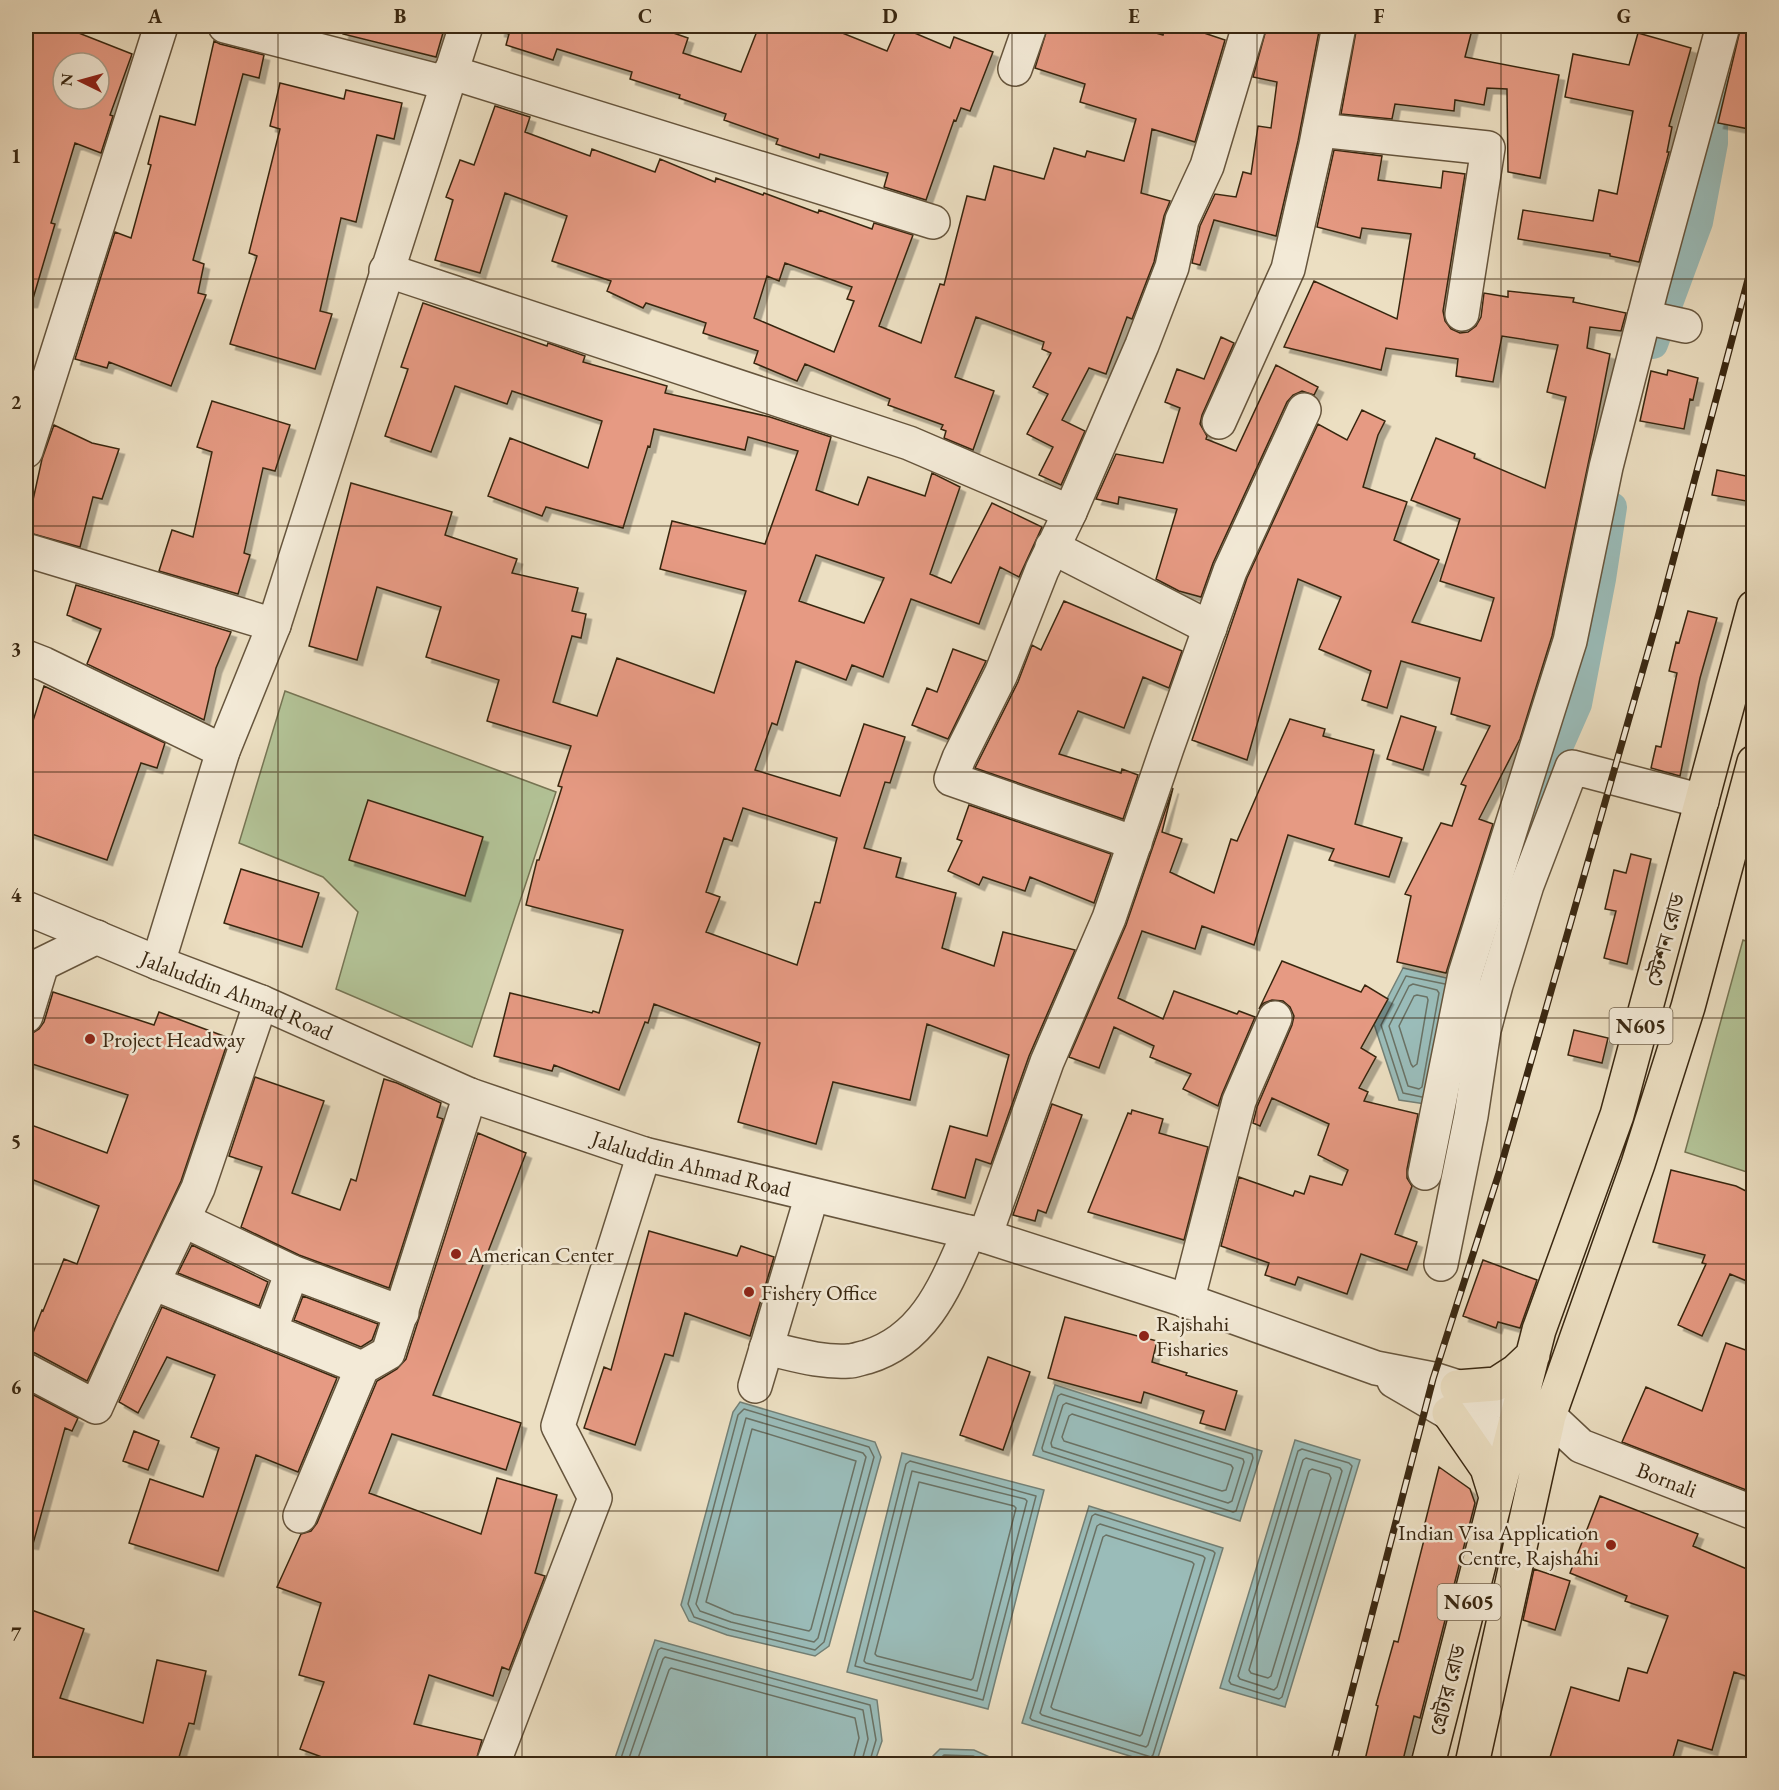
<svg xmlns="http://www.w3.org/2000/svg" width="1779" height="1790" font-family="'EB Garamond','Noto Serif Bengali',serif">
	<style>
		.green { fill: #b3c397; stroke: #767554; stroke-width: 1.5 }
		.water { fill: #9abcb9; stroke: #738076; stroke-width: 1.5 }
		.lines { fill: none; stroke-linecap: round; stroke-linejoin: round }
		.shore { stroke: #6a7265; stroke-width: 1.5 }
		.canal { stroke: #9abcb9; stroke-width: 30 }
		.building { fill: #e69a83; stroke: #392711; stroke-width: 1.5; fill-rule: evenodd; filter: url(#shadow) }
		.minor-casing { stroke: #66553d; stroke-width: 36 }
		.tertiary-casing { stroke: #66553d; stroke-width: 36 }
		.trunk-casing { stroke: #392711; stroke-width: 36 }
		.minor { stroke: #f3ead7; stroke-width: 33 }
		.tertiary { stroke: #f3ead7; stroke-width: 33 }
		.trunk { stroke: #ecdfc2; stroke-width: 33 }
		.rail-casing { stroke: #392711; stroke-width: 7 }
		.rail { stroke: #f3ead7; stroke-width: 4.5; stroke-dasharray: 14; stroke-linecap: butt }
		.grid { fill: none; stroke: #392711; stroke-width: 1.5; stroke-opacity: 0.55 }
		.poi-dot { fill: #8f2418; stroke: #f3ead7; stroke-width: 2 }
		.labels { text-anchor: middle; stroke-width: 5; stroke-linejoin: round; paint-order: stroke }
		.shield { fill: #f3ead7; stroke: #71624c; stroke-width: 1.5 }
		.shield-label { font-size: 21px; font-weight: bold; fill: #392711 }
		.street-label { font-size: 22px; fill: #392711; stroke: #f3ead7 }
		.poi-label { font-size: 22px; fill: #392711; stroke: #f3ead7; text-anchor: start }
		.neatline { fill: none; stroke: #392711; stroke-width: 2 }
		.grid-label { font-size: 20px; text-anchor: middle; font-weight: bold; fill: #392711 }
	</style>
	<defs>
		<filter id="shadow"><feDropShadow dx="5.5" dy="5.5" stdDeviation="0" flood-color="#0004"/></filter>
	</defs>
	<rect width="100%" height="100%" fill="#ecdfc2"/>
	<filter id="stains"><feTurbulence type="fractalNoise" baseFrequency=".00333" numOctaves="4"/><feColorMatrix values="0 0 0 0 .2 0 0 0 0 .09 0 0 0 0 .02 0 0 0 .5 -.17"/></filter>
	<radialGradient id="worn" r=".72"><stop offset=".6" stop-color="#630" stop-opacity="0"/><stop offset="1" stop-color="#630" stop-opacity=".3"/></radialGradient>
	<path class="green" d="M285,691L556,792L472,1047L336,989L358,912L323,877L239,843Z
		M1743,940L1754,944L1753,1174L1685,1152Z"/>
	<path class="water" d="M1403,968L1455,980L1432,1105L1399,1100L1374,1024Z
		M1055,1385L1262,1451L1240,1521L1033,1455Z
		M740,1402L875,1442L881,1457L829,1646L815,1656L727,1635L689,1621L681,1605L733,1412Z
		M1295,1440L1360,1460L1285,1707L1220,1688Z
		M902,1453L1044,1490L988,1709L847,1672Z
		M1089,1506L1223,1548L1156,1764L1022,1723Z
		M655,1640L877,1700L882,1741L874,1764H613Z
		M940,1749L974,1750L1005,1764H925Z"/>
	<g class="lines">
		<path class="shore" d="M1413,984L1437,990L1439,993L1422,1087L1419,1089L1408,1086L1389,1026L1409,986Z
			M1417,995L1427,997L1428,1000L1417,1064L1413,1067L1411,1064L1399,1026L1414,996Z
			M1422,1097L1403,1093L1381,1025L1406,976L1445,984
			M1061,1394L1252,1454L1253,1458L1236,1511L1233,1512L1043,1451L1042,1448L1058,1396Z
			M1066,1403L1243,1459L1244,1462L1232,1501L1228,1503L1052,1447L1051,1443L1063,1405Z
			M744,1409L869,1447L874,1457L824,1642L815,1650L729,1629L694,1617L688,1604L738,1415Z
			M1072,1414L1231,1465L1233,1468L1226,1490L1222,1491L1064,1441L1062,1437L1069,1416Z
			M746,1418L863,1453L866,1457L818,1638L814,1642L731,1622L700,1611L696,1604Z
			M752,1429L856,1461L811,1629L809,1631L734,1614L706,1602Z
			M1302,1449L1349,1463L1352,1466L1282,1697L1279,1699L1231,1684L1229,1681L1298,1451Z
			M1306,1458L1340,1468L1342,1471L1277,1687L1274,1690L1240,1679L1238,1676L1303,1460Z
			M910,1461L1036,1496L983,1700L855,1666L906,1464Z
			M1312,1469L1329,1474L1331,1478L1271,1676L1268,1678L1251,1673L1249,1670L1309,1471Z
			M912,1471L1025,1499L1027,1501L977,1691L866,1663L864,1661Z
			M919,1482L1014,1506L1016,1508L973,1678L971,1680L877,1656L875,1654Z
			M1095,1514L1213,1551L1215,1553L1153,1755L1151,1757L1032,1720L1030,1718L1092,1516Z
			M1100,1524L1203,1556L1205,1558L1148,1745L1146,1747L1042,1715L1040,1713L1097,1526Z
			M1106,1535L1192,1562L1194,1564L1142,1734L1140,1736L1053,1709L1051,1707L1103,1537Z
			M619,1764L658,1650L661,1648L870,1705L876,1740L869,1764
			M627,1764L663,1659L665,1657L863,1710L868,1739L861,1764
			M636,1764L669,1670L671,1668L855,1718L859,1738L852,1764
			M933,1764L944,1755L973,1756L991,1764"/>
		<path class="canal" d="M1653,344L1698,222L1713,143V102L1718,84
			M1526,820L1577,704L1601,579L1612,507"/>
	</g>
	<path class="building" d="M26,26H61L132,54L110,115L113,116L101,153L75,143L51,223L55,224L32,302H26ZM63,63H99V99H63Z
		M344,26H445L436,57L343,34Z
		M500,26H653L688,38L683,53L741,72L759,26H825L887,51L898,26L950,48L954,37L993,52L970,111L961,108L956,121L954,120L926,200L884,187L888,173L820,154L819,158L776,144L778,139L724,120L726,114L679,98L680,95L630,79L632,72L557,49L553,60L506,45L509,34L499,31Z
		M1048,26H1132L1163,35L1166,26H1196L1195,30L1225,40L1195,142L1152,129L1141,193L1170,201L1164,216L1154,262L1132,319L1127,317L1106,374L1089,368L1062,420L1085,431L1061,485L1039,475L1053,447L1027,434L1048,394L1033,387L1051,353L1042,349L1044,342L976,317L955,377L994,391L973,450L944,438L946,431L941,429L943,425L888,405L890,399L805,364L797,381L754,363L758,351L703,333L706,323L646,303L643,308L607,291L611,281L552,261L567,216L505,193L480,273L435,260L453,200L446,197L460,160L474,165L495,106L530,117L525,132L590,156L592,149L655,172L660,159L715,182L716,178L763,195L764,193L818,213L819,210L872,229L874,223L913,235L879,326L921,343L940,284L944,285L967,196L985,200L994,166L1044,179L1054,148L1085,157L1087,151L1124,161L1136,119L1080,102L1085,84L1035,68ZM785,263L852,287L847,299L854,301L834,352L754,318L767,276L779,281Z
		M1267,26H1320L1298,141L1276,236L1214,220L1200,265L1192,263L1200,226L1215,194L1236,197L1243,172L1251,174L1258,126L1271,128L1277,82L1253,77Z
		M1357,26H1473L1465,57L1559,75L1540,178L1508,172L1507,89L1487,88L1484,105L1455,100L1454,111L1395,104L1392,119L1341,114Z
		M1741,26H1754V104L1749,129L1718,123Z
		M1638,33L1691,48L1669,126L1672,127L1667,152H1669L1639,262L1610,256V254L1518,239L1523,210L1593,221L1599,190L1617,194L1633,111L1565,97L1573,54L1629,65Z
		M214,41L220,44L264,55L259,78L243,74L193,260L204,264L198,293L206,295L171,386L109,362L107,368L75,359L115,232L131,238L151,165L148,164L160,116L195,125Z
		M280,83L344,99L346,90L402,103L394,139L377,135L356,222L341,218L320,311L332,314L315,369L230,344L257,256L249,253L280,129L270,126Z
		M1334,150L1382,156L1378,180L1441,188L1443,171L1465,174L1443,311L1445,321L1451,329L1460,333L1468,332L1476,326L1481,317L1484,293L1508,297V291L1574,298L1573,302L1626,313L1621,331L1590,327L1587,348L1610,354L1594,436L1552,636L1520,739L1479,819L1493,824L1446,973L1397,962L1411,896L1405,894L1441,823L1452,826L1466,786L1461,784L1490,726L1451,714L1460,678L1401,661L1387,708L1362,700L1371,671L1319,649L1341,597L1298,579L1247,760L1192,740L1247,578L1318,424L1347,440L1362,410L1385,421L1378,435L1363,487L1407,502L1394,540L1439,560L1412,622L1481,641L1494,598L1440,581L1460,519L1411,500L1436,438L1475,454L1474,458L1545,488L1566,397L1547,392L1558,345L1502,336L1493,382L1456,376L1458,359L1386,348L1381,370L1284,347L1314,281L1397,319L1411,234L1362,228L1360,238L1317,227Z
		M423,303L547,346L548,343L585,356L583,362L667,386L665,393L770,417L831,437L816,490L858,505L868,477L925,496L932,473L960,487L930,574L951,583L992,503L1042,527L1019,577L1000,567L979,624L911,599L883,677L852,665L846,680L796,661L777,725L772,723L755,770L840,796L864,724L905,737L890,783L885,782L864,848L901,858L896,877L956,893L942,948L994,966L1003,932L1075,950L1029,1056L991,1164L976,1159L965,1198L932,1189L950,1126L987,1136L1009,1055L927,1024L910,1100L833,1082L816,1144L738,1122L760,1043L654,1004L648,1023L645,1022L619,1090L554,1065L552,1071L494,1056L510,993L592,1013L593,1011L599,1013L623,930L526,905L537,860H539L562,787L558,786L571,746L487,721L499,680L426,657L441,607L377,587L357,660L309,646L351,483L452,512L445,535L517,559L512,573L578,588L572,611L586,614L581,638L572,636L553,702L597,716L617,658L714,693L746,591L660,569L672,521L765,544L798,451L748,437L745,450L654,429L650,447L648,446L623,528L546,507L542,516L488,496L510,438L588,468L602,421L512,391L507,404L455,386L431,452L385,436L408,369L401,367ZM816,555L884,578L864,623L799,601ZM743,808L837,838L820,903L815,902L797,965L706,932L720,897L706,892L724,838L732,841Z
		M1221,337L1234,343L1202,415L1200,424L1207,436L1206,439L1236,451L1276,365L1318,387L1314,395L1302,391L1293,395L1287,402L1213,563L1201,597L1179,591L1156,579L1177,509L1119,497L1118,504L1096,499L1116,454L1163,463L1180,408L1165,402L1177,369L1204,379Z
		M1668,370L1698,378L1693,400L1690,399L1684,429L1640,421L1651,371L1667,375Z
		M212,401L290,425L275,471L263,468L244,553L250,555L238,594L159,571L172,530L193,537L212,452L197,447Z
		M54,425L92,443L119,449L102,499L93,497L80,547L26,532L42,459Z
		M1717,470L1751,477L1746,501L1712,495Z
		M76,585L231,632L216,668L204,720L87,664L101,629L67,615Z
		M1064,601L1182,651L1169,688L1143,677L1124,728L1078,711L1059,754L1121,773L1122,769L1138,775L1123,819L975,768L1018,682L1032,645L1041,650Z
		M1688,611L1717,618L1700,678L1680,776L1651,768L1656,746L1661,747L1677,673L1669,671L1676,642L1679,643Z
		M953,649L986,661L948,739L912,725L927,688L937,692Z
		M44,686L165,743L157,768L141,763L107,860L26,832V743Z
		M1401,716L1436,727L1423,770L1387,759Z
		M1290,719L1325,729L1323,736L1374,750L1355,824L1402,838L1389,877L1329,860L1334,849L1288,835L1254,945L1202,926L1195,949L1142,931L1118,998L1163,1019L1174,991L1237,1014L1239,1011L1255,1017L1222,1094L1218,1106L1183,1089L1191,1074L1150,1057L1154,1046L1114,1027L1099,1068L1069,1057L1126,925L1173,788L1162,832L1182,839L1170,872L1214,893L1231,839L1237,841Z
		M368,800L483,837L465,896L349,860Z
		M969,805L1111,854L1094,903L1030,877L1025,891L983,877L979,885L948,871L962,841L957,839Z
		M1631,854L1651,859L1627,964L1604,958L1616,911L1605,909L1614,870L1626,873Z
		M241,869L319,893L302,947L224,923Z
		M1282,961L1361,992L1365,985L1388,999L1361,1048L1376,1057L1359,1088L1368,1092L1364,1101L1418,1114L1407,1169V1178L1412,1186L1395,1234L1417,1242L1407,1270L1361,1254L1347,1294L1298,1277L1295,1285L1265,1275L1269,1263L1221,1246L1239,1177L1293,1196L1295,1191L1304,1194L1310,1176L1342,1185L1348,1170L1318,1155L1329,1124L1272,1098L1260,1126L1253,1123L1257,1107L1292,1025L1294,1016L1290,1007L1283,1001L1272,1000L1264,1003L1259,1009Z
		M53,992L154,1025L159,1012L229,1038L181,1181L87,1381L35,1353L26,1351L42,1310L43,1311L64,1259L77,1264L99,1206L26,1177V1123L107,1153L128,1095L26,1062V1034H31L39,1029L44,1022Z
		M1574,1030L1608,1038L1602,1063L1568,1055Z
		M255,1077L324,1101L292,1193L340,1210L351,1179L356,1181L384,1079L397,1083L441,1103L437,1117L443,1119L389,1288L299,1255L241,1227L262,1167L229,1156Z
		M1052,1104L1082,1115L1046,1213L1038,1210L1035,1221L1013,1215Z
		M1132,1110L1163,1119L1159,1133L1208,1147L1184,1240L1088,1212L1128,1113L1131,1114Z
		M478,1133L526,1153L433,1395L521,1423L506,1470L392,1434L369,1493L481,1534L497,1478L557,1495L535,1573L545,1576L509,1670L502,1667L493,1696L429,1675L414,1724L482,1740L475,1764H341L300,1749L324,1682L299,1675L321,1603L277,1587L301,1534L311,1531L317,1523L377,1381L397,1369L406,1359Z
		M1671,1170L1736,1186L1754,1195V1284L1730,1274L1702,1336L1678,1325L1706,1264L1702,1263L1705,1255L1653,1242Z
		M649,1231L737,1256L741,1246L774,1257L750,1336L685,1313L673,1356L665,1354L635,1445L584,1428L604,1367L611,1370Z
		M192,1245L268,1282L259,1306L178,1273Z
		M1483,1260L1537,1280L1520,1328L1498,1322L1496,1328L1463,1316Z
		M303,1296L378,1324L372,1340L361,1347L294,1320Z
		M162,1307L337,1378L298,1472L256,1455L218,1571L129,1543L150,1479L203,1497L219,1448L191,1437L215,1375L167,1357L138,1413L119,1402Z
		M1065,1317L1157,1341L1152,1362L1187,1373L1186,1375L1237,1391L1225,1430L1200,1423L1204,1411L1144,1392L1141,1403L1048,1378Z
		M1726,1343L1754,1353V1493L1622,1442L1646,1387L1702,1411Z
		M988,1357L1030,1372L1003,1450L960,1435Z
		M26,1391L78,1418L72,1431L65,1428L33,1544L26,1543Z
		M134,1431L159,1441L148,1470L123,1461Z
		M1439,1467L1470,1489L1475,1503L1420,1718L1414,1716L1402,1764H1364L1378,1706L1376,1705L1394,1641L1398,1642L1424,1540L1421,1539Z
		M1600,1496L1698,1534L1693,1546L1754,1572V1679L1734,1672L1712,1750L1678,1740L1671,1764H1548L1571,1687L1619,1701L1628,1668L1647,1673L1668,1616L1625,1601L1627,1596L1570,1573Z
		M1534,1569L1570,1581L1555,1630L1523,1620Z
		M26,1608L84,1629L60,1698L143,1723L157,1660L206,1671L194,1724L189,1723L177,1764H26Z"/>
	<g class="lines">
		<defs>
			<g id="minor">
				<path d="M225,26L446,83"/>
				<path d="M1015,69L1030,26"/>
				<path d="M450,72L933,222"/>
				<path d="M1319,130L1488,148L1462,314"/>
				<path d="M386,270L909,443L1070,512"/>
				<path d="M1644,317L1685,326"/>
				<path d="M1219,422L1288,269L1316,145L1339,26"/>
				<path d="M26,451L161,26"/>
				<path d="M1052,547L1210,628"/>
				<path d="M26,550L274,625"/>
				<path d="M26,657L44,664L223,751"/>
				<path d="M1135,843L951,779L959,758L1001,674L1042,570L1070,512L1142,345L1172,267L1182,220L1207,166L1249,26"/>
				<path d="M26,1016L42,964L97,937"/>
				<path d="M1425,1173L1465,974L1570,641L1606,467L1651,290L1723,26"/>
				<path d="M183,1220L292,1272L402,1313"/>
				<path d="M985,1236L1047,1062L1109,918L1167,748L1230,571L1304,410"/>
				<path d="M1441,1264L1471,1116L1484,1030L1496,985L1527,885L1572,767L1702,801"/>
				<path d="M153,1283L362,1368"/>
				<path d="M1187,1302L1239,1101L1275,1018"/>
				<path d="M270,1331L292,1272"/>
				<path d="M766,1348C793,1354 821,1363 849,1361C855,1361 861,1358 867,1357C926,1339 946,1284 969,1232"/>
				<path d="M26,1370L96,1407L134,1322L198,1188L261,1002"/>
				<path d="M755,1386L812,1195"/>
				<path id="s1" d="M1549,1416L1581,1446L1754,1513"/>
				<path d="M300,1516L362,1368L388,1353L470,1095"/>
				<path d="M493,1764L595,1498L558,1426L644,1154"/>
			</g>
			<g id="tertiary">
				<path id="s2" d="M26,908L158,963L261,1002L470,1095L644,1154L985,1236L1200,1305L1376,1368L1433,1379L1546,1415"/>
				<path d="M158,963L223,751L274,625L466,26"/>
				<path d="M1394,1381L1449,1413L1536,1451"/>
			</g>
			<path id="trunk" d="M1457,1387L1496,1384L1516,1371L1533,1355
				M1449,1413L1487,1468L1496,1497
				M1428,1764L1539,1330L1617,1115L1754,607
				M1472,1764L1549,1416L1638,1164L1688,1007L1754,762"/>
		</defs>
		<use href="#minor" class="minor-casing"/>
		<use href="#tertiary" class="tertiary-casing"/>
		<use href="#trunk" class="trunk-casing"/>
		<use href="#minor" class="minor"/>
		<use href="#tertiary" class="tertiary"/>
		<use href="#trunk" class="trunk"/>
		<defs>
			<path id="rail" d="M1333,1764L1433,1379L1499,1173L1658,617L1754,257"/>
		</defs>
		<use href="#rail" class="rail-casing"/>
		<use href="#rail" class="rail"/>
	</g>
	<path class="grid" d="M278,26V1764M522,26V1764M767,26V1764M1012,26V1764M1257,26V1764M1501,26V1764M26,279H1754M26,526H1754M26,772H1754M26,1018H1754M26,1264H1754M26,1511H1754"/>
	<g class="poi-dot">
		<circle cx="90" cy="1039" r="6"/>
		<circle cx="456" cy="1254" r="6"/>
		<circle cx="749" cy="1292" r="6"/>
		<circle cx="1144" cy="1336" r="6"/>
		<circle cx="1611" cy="1545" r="6"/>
	</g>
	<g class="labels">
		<g class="shield">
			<rect x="1609.5" y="1008" width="63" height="36" rx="4.5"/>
			<rect x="1437.5" y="1584" width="63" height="36" rx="4.5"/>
		</g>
		<g class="shield-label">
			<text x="1641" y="1033">N605</text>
			<text x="1469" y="1609">N605</text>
		</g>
		<g class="street-label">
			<text transform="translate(1665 940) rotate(-75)" y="8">স্টেশন রোড</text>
			<text dy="8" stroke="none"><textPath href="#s2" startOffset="228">Jalaluddin Ahmad Road</textPath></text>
			<text dy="8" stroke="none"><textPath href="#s2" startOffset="714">Jalaluddin Ahmad Road</textPath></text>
			<text dy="8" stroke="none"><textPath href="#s1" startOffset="136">Bornali</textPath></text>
			<text transform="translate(1447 1690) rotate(-76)" y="8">গ্রেটার রোড</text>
		</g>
		<g class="poi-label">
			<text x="102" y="1047">Project Headway</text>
			<text x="468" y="1262">American Center</text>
			<text x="761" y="1300">Fishery Office</text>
			<text x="1156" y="1331">Rajshahi<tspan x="1156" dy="25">Fisharies</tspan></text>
			<text x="1599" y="1540" text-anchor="end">Indian Visa Application<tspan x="1599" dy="25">Centre, Rajshahi</tspan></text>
		</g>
	</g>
	<rect width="1779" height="1790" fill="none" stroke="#ecdfc2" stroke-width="66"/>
	<g transform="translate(81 81) rotate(275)"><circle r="28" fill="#f3ead7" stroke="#a99c88" stroke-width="1.5"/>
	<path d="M0-4.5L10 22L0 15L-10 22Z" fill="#8f2418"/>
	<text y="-9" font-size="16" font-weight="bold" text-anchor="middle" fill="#392711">N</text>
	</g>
	<rect x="33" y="33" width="1713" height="1724" class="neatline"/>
	<g class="grid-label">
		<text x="155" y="23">A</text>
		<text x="400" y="23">B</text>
		<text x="645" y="23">C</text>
		<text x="890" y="23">D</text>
		<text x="1134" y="23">E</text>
		<text x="1379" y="23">F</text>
		<text x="1624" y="23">G</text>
		<text x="16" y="163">1</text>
		<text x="16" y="409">2</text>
		<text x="16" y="656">3</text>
		<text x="16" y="902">4</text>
		<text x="16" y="1148">5</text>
		<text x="16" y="1394">6</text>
		<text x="16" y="1641">7</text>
	</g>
	<rect width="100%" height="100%" filter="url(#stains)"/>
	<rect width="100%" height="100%" fill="url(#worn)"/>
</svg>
